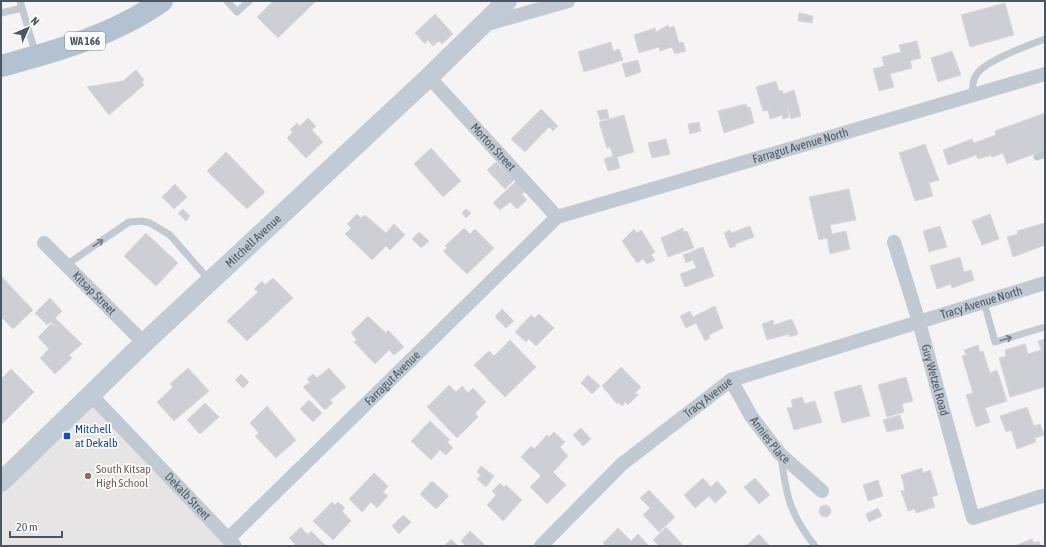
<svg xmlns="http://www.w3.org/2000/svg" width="1046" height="547" font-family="'Asap Condensed',sans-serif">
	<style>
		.education { fill: #e6e4e5 }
		.building { fill: #cdcfd5; stroke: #d7d9de }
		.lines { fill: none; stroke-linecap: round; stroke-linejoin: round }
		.lane { stroke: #c1cad2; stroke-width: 7 }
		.street { stroke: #c1cad2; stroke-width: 14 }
		.secondary { stroke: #c1cbd6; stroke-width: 20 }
		.primary { stroke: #b3c2d1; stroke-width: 22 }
		.oneway { stroke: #6e7983 }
		.transit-dot { fill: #1a4fb4; stroke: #fff; stroke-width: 1.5 }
		.education-dot { fill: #8d6e63; stroke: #fff; stroke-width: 1.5 }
		.labels { text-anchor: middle; stroke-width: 3.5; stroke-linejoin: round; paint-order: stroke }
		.shield { fill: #fff; stroke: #808990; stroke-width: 1 }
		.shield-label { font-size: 11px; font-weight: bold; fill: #4a5661 }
		.street-label { font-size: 12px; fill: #4a5661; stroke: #fff }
		.transit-label { font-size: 12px; fill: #164399; stroke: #fff; text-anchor: start }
		.education-label { font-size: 12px; fill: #785e54; stroke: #fff; text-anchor: start }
	</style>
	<rect width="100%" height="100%" fill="#f5f3f3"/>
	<path class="education" d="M91,395L235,546H1V482Z"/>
	<path class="building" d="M273,1H316L278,38L257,17Z
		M1005,3L1014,35L970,47L961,15Z
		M799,13L813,16L812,23L798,21Z
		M435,14L453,34L442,44L439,41L433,46L428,40L425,44L415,33Z
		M668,25L669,28L674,26L679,43L683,42L686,51L675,54L672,47L660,51L659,47L639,53L634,35L655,28L656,32Z
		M917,41L921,58L910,61L912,68L890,74L894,87L879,91L873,69L884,66L882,57L901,52L899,45Z
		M611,42L613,51L619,49L623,60L584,72L578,52Z
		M952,51L961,75L938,82L931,58Z
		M638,60L641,72L626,77L622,64Z
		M136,70L144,80L142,82L144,85L109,115L87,87L123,81Z
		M776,81L779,91L782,90L783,94L794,90L801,116L791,119L787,106L789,117L783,119L782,115L770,119L768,110L763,111L756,87Z
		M746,104L747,107H750L754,123L724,133L718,111Z
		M541,109L558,126L553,131L549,127L525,152L511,139Z
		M607,109L609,118L600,120L597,111Z
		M1045,113V150L1007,164L1003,153L992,157L991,155L978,159L976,155L948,165L943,150L972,139L974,143L996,135L995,131Z
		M624,115L634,152L617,157L620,168L608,171L604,159L613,156L610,147L607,148L599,122Z
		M308,118L316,126L312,130L323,142L306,158L287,138L293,132L290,130L297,123L300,126Z
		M699,122L701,131L690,134L688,124Z
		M666,139L670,154L652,158L648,143Z
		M925,144L939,180L929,183L933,196L915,201L899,153Z
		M431,148L461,181L443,197L414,164Z
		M226,152L265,192L247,209L207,171Z
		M496,162L514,180L505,189L487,170Z
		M516,181L525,192L522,194L527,200L517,209L510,202L500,210L493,203Z
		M175,184L187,197L174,209L162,197Z
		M849,189L856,220L830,225L832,234L846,231L850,249L830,254L827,238L819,240L809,197Z
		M183,209L190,216L186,221L178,213Z
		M466,209L471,213L466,218L462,213Z
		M357,214L361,218L365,215L386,233L394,224L405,235L390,250L386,246L372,260L345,234L351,228L347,224Z
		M990,214L999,239L982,245L972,221Z
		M1045,223V245L1013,257L1007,237L1018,234L1017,231Z
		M750,226L754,237L735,244L736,246L730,248L724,233L730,230L731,233Z
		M940,226L947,247L929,252L923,231Z
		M464,228L470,234L475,229L494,248L467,274L443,251L447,248L445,246Z
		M683,228L684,232L687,231L694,248L668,257L661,238Z
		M634,229L637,233L641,230L655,252L651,255L655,260L647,264L643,259L637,263L622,241Z
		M419,232L429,241L421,248L412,239Z
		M146,233L178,263L156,286L124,256Z
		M703,247L714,276L685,287L680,274L696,268L693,260L686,263L683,255Z
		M960,257L964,272L971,270L974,280L952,288L951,284L937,289L930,266Z
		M1,276L33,310L13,329L1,317Z
		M273,278L293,298L247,341L227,321L258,292L254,289L262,281L265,285Z
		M50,298L62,311L55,318L82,344L69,355L72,358L55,374L40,358L49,349L38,337L51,324L55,327L51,322L47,325L35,313Z
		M715,306L723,328L709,335L710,338L705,341L696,323L686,328L680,316L690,311L693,317Z
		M502,309L514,321L506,328L495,317Z
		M539,314L554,328L536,346L529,339L526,342L515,332L531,315L535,318Z
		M368,316L386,333L388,330L404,347L394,355L389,350L375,364L354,342L357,340L351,333Z
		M792,319L798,334L790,337L789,334L767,340L762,324L773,320L774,325Z
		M1045,339V387L1010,397L999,358L1006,356L1005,350L1025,344L1028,354L1041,350L1038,341Z
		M510,340L536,367L505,397L474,365L489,351L494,356Z
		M978,345L980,352L983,351L990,373L997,370L1007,401L985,408L990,422L976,427L966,395L973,393L962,356L966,355L964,350Z
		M621,367L641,387L635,393L638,395L628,405L625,402L622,406L618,402L617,404L602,386Z
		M188,368L209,391L174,421L157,402L173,387L170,384Z
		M329,368L346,387L330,400L333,403L325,410L303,387L310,382L307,379L313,374L317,378Z
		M11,369L34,392L1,425V379Z
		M241,374L249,382L243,388L235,380Z
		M588,375L600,386L592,394L581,383Z
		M906,377L913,401L902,404L904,412L887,417L878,385Z
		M449,385L456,392L462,386L468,393L473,388L486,402L475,413L478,417L457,438L427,407Z
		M861,385L870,416L842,423L834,392Z
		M802,397L805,404L815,401L822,422L794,430L787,408L793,407L791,400Z
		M309,400L322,413L313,422L300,409Z
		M205,403L219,417L200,434L187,420Z
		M267,406L296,440L276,458L255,436L259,433L250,423Z
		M1027,407L1034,426L1040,424L1044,435L1035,438L1036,442L1017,449L1011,430L1006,432L1000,416Z
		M900,415L904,428L887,432L883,420Z
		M430,421L450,440L447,442L453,448L446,455L440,450L431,460L411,441Z
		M581,428L591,439L583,446L573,435Z
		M554,432L565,442L560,447L568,456L553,472L566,485L547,504L530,487L541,476L521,457L531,446L534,449L547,435L549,437Z
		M481,466L494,476L486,487L477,479L481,475L477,472Z
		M922,468L923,473L930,470L938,495L932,497L935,507L916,513L915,509L908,511L901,491L905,490L901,475Z
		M374,473L388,486L383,492L388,496L377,508L371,502L362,512L349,499Z
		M703,478L711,487L717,481L727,492L715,503L709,496L695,508L684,495Z
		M755,478L770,495L759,504L744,487Z
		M878,480L883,496L868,501L863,485Z
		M432,481L449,496L436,509L420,494Z
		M500,483L504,487L506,485L522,500L503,521L487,505L496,495L492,491Z
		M649,490L675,517L659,532L643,515L650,508L640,498Z
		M332,502L335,505L338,502L345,508L342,511L351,521L333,540L313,521Z
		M819 511a6 6 0 1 1 12 0a6 6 0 1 1-12 0Z
		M878,508L882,516L869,522L866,514Z
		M403,515L411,522L399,534L392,526Z
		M301,527L306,533L309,534L311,531L326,546H293L295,544L289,538Z
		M666,527L684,546H659L653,540Z
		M618,528L631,541L638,534L649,546H606L603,543Z
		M470,531L484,544L483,546H466L461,541Z
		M759,534L770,546H746Z
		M451,539L458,546H444Z
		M1032,539L1034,543L1039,541L1041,546L1045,545V546H1014Z"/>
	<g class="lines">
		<path class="lane" d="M20,1L36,55
			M227,1L237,12L249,1
			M1,13L22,8
			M972,95C973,90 972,82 975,77C981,62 1029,45 1045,39
			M1037,157L1045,154
			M66,265L129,222L142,221L150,223L170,235L210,281
			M984,302L995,342L1045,327
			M781,456C786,495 790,515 815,546"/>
		<g class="street">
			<path d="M484,25L568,1"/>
			<path id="s1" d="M429,77L557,217"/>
			<path id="s2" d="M894,242L919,322L973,518L1042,496"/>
			<path id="s3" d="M44,243L144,343"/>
			<path id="s4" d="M731,380L751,416L780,454L822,491"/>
			<path id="s5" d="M91,395L235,546"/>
			<path id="s6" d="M228,539L557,217L1045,74"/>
			<path id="s7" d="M541,546L622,464L731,380L1045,283"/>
		</g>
		<path class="secondary" id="s8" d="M1,482L144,343L429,77L507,1"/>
		<path class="primary" d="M1,66C57,51 114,35 162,1"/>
	</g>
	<defs><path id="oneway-shaft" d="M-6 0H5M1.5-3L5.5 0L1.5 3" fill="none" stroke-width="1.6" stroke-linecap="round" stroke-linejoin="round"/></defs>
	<g class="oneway">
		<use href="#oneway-shaft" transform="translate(98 243) rotate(-34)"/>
		<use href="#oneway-shaft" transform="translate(1006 339) rotate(-17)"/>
	</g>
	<rect class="transit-dot" x="63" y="432" width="8" height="8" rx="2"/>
	<circle class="education-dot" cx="88" cy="476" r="4"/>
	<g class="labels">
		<rect class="shield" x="65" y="32" width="40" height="18" rx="3"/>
		<g class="shield-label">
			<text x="85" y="45">WA 166</text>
		</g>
		<g class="street-label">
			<text dy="4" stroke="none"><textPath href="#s6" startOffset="714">Farragut Avenue North</textPath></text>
			<text dy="4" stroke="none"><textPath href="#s1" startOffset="95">Morton Street</textPath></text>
			<text dy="4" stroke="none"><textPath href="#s8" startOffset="349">Mitchell Avenue</textPath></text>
			<text dy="4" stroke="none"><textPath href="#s3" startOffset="71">Kitsap Street</textPath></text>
			<text dy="4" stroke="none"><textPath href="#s7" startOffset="515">Tracy Avenue North</textPath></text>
			<text dy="4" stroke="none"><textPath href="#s6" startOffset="230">Farragut Avenue</textPath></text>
			<text dy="4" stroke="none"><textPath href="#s2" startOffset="144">Guy Wetzel Road</textPath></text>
			<text dy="4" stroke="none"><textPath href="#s7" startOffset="224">Tracy Avenue</textPath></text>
			<text dy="4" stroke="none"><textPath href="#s4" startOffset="72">Annies Place</textPath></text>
			<text dy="4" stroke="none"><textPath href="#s5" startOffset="140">Dekalb Street</textPath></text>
		</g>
		<g class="transit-label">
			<text x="75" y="433">Mitchell<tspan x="75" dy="14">at Dekalb</tspan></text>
		</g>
		<g class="education-label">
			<text x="96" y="473">South Kitsap<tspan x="96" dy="14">High School</tspan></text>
		</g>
	</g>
	<rect width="1046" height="547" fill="none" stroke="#4a5661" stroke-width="4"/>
	<g transform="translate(28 28) rotate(45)" stroke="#ffffff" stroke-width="3" paint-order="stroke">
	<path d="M0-3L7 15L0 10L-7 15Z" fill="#4a5661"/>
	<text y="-6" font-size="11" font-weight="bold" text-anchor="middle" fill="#4a5661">N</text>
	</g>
	<path d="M10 531v6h52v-6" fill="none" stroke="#4a5661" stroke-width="2"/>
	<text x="16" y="531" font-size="12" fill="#4a5661" stroke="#ffffff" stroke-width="3" paint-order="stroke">20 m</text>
</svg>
